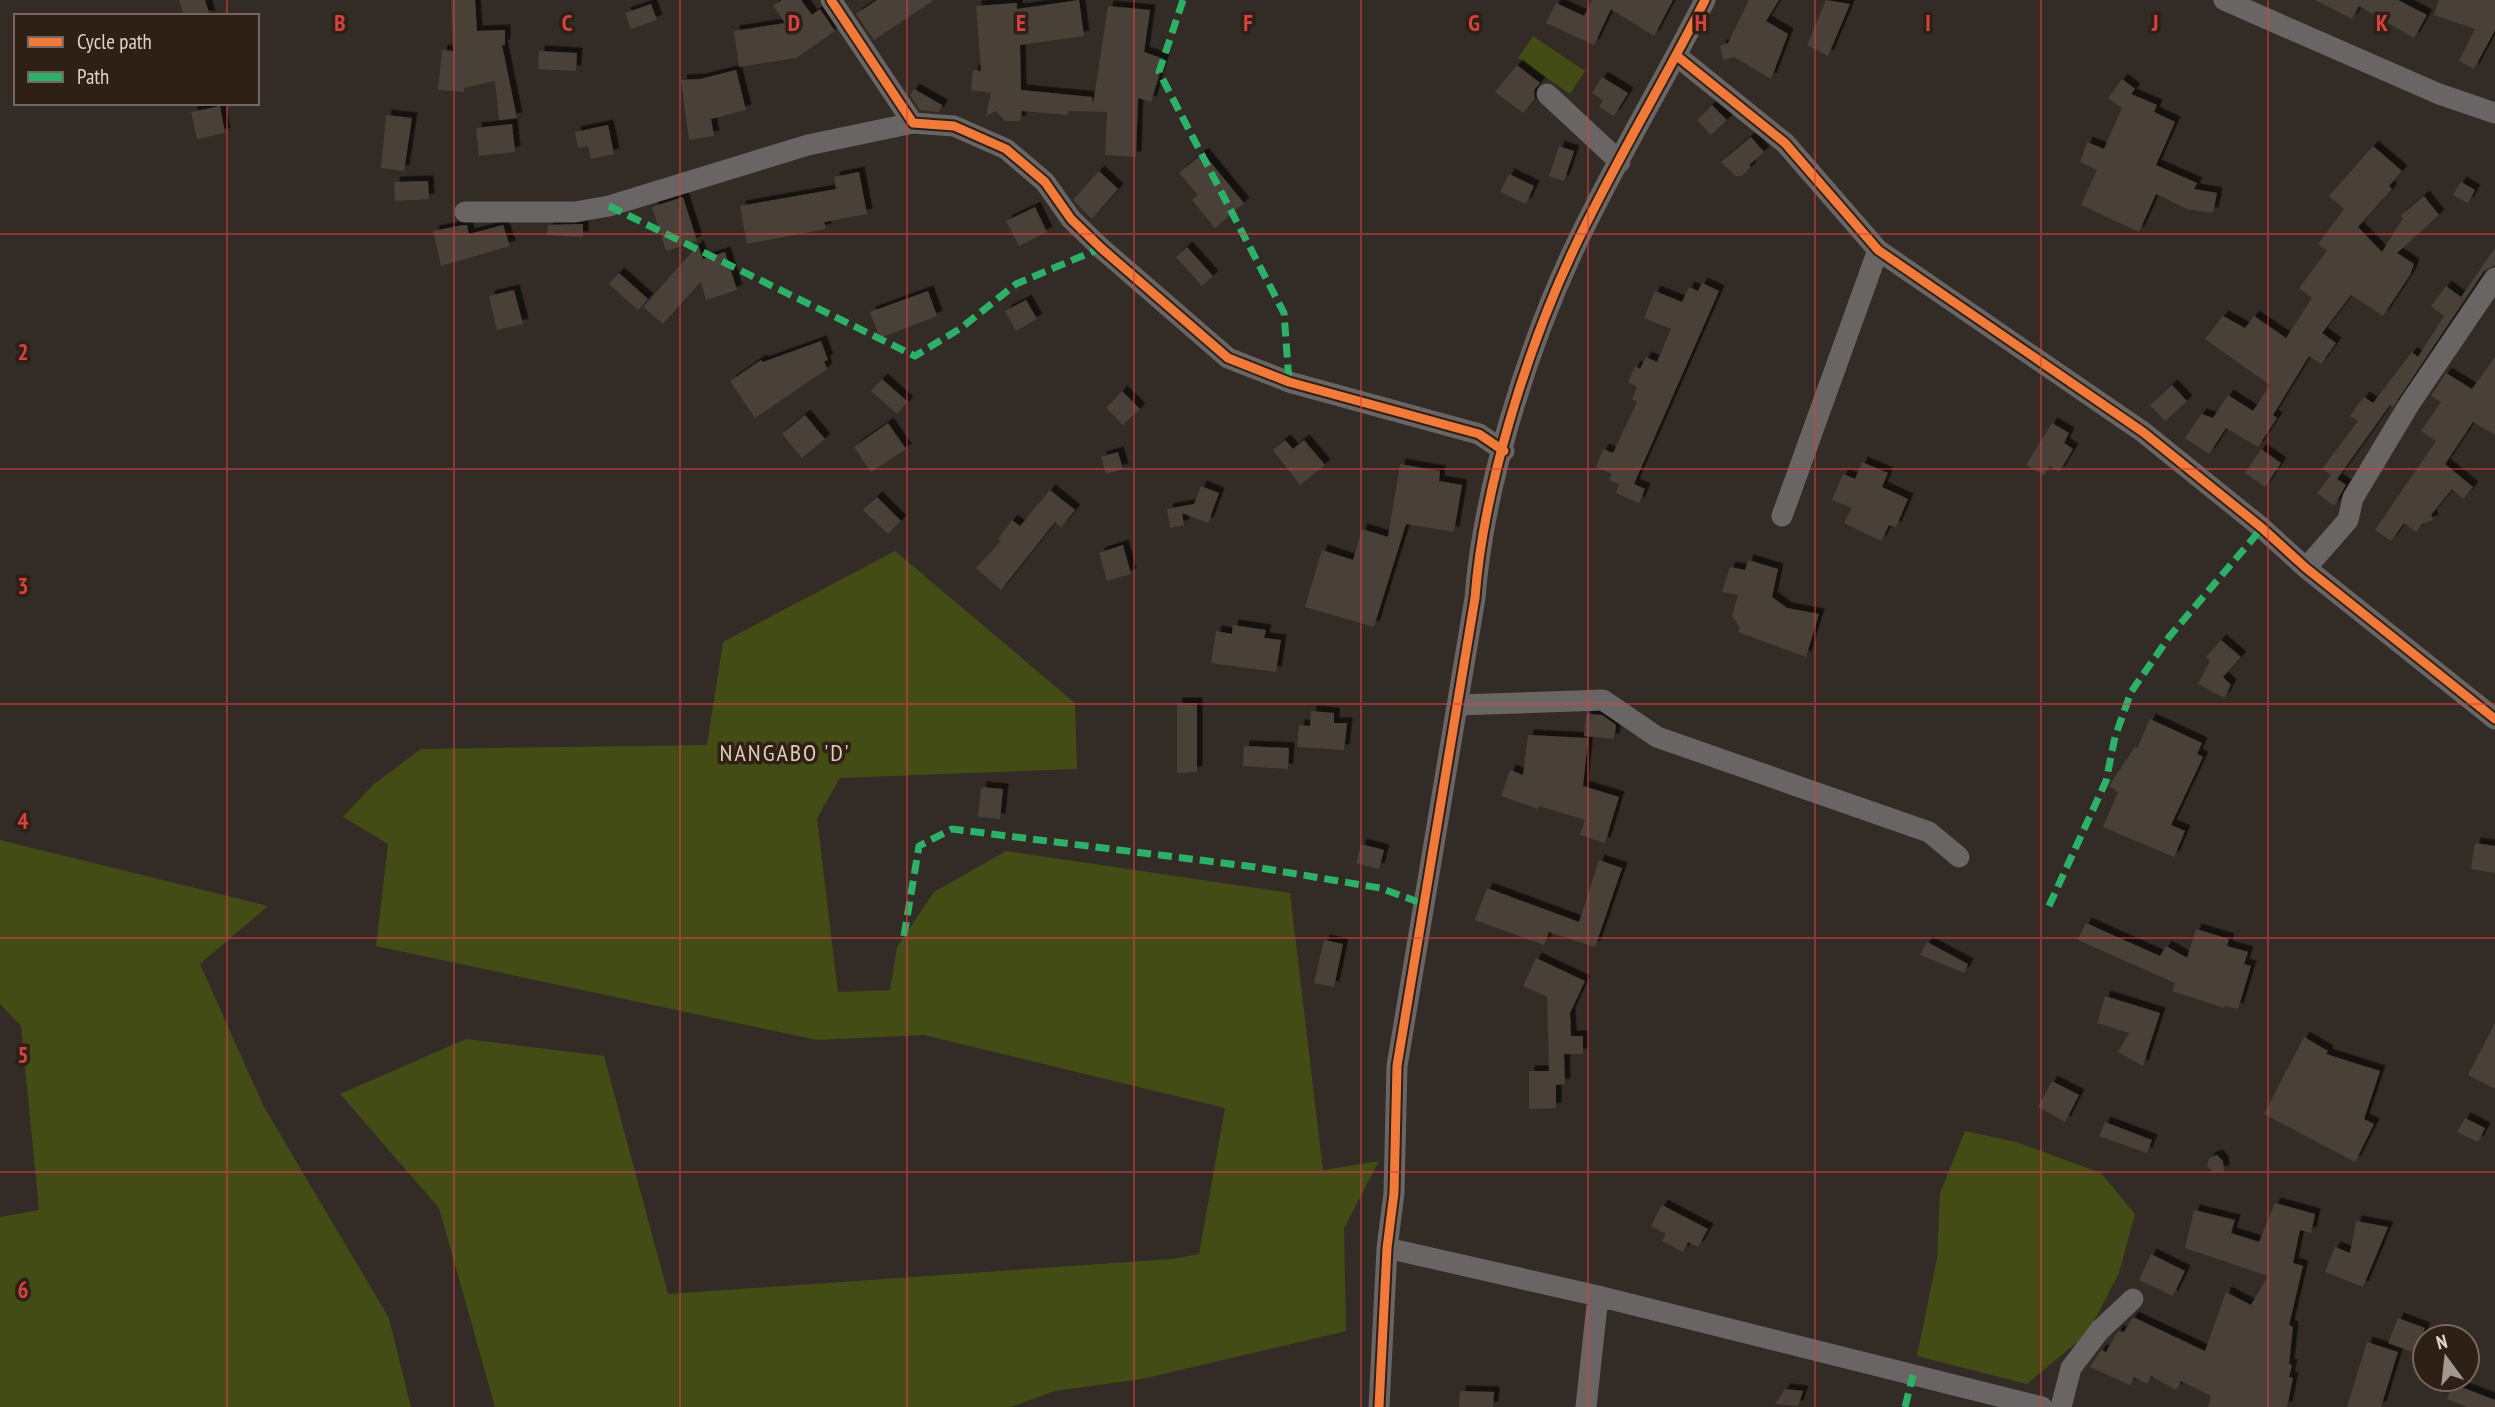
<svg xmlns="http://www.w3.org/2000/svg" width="2495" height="1407" font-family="'PT Sans Narrow',sans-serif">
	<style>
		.green { fill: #424c14 }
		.building { fill: #484038; filter: url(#shadow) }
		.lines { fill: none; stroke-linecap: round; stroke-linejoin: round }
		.minor { stroke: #696564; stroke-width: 21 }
		.quiet { stroke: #2db169; stroke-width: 7; stroke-dasharray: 14 7; stroke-linecap: butt }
		.cycleway-casing { stroke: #2f2016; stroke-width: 13 }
		.cycleway { stroke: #f17a3a; stroke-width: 9 }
		.grid { fill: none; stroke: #d74241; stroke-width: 2; stroke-opacity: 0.55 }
		.labels { text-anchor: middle; stroke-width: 7; stroke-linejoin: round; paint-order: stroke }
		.quarter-label { font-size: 24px; letter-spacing: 2px; fill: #dec9bc; stroke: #2f2016 }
		.grid-label { font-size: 23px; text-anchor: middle; font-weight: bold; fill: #d74241; stroke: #2f2016; stroke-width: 7; stroke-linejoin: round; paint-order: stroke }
	</style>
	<defs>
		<filter id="shadow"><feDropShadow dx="5.5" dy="-5.5" stdDeviation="0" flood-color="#0009"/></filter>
	</defs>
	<rect width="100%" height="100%" fill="#332b26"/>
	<path class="green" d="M1533,36L1585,71L1570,94L1518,58Z
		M895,551L1075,703L1077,769L840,778L817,818L838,992L890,990L897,947L934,892L1006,851L1290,893L1323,1170L1379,1161L1344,1228L1346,1331L1142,1379L1055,1391L1011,1407H495L439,1208L340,1094L466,1039L604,1056L668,1294L1172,1259L1199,1254L1225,1108L924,1035L817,1040L376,946L388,844L343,817L374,784L421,749L707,745L723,642Z
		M0,840L268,906L200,964L264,1107L389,1318L411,1407H0V1217L39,1210L21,1026L0,1004Z
		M1965,1131L2016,1142L2101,1173L2135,1214L2119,1273L2088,1333L2027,1384L1917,1356L1937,1258L1940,1193Z"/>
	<path class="building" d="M179,0H205L210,16H184Z
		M451,0H475L477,31L505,30V45H502L517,118L499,120L495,81L464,88V92L438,90L442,50L453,51Z
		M782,0H801L812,15L820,9L835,31L796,58L739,67L734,31L785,23L773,6Z
		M877,0H934L874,40L856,14Z
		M1079,0L1084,36L1020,45L1021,90L1092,97L1093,104L1108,6L1150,10L1144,52L1164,59L1151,102L1138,98L1136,157L1105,155L1107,112L1068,111V115L1022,111L1020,121H1005L996,111L986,116L991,93L971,90L973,70L981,71L976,6L1017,3V9Z
		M1592,0H1673L1654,36L1611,9L1594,45L1546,23L1556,3L1584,16Z
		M1749,0H1779L1766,21L1788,34L1771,79L1734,57L1723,60L1720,46L1728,43Z
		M1826,0L1850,4L1828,56L1807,45Z
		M2315,0H2398L2427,15L2414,38L2359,6L2352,19Z
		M2439,0H2495V30L2474,69L2459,61L2475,29L2434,15Z
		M651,4L657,20L631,29L625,13Z
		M539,51L577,53L576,71L538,69Z
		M1517,65L1540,83L1534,90L1535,99L1523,113L1495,92Z
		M736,70L746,110L711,119L714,136L689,140L681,80L700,79Z
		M1602,77L1628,93L1614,116L1599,107L1603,100L1592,93Z
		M2122,79L2135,89L2131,94L2157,105L2154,112L2175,122L2156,165L2197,183L2194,189L2217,193L2213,213L2187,209L2156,194L2139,232L2081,205L2097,170L2080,162L2087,142L2104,149L2122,108L2108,98Z
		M914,89L942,105L939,112L920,110L910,95Z
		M1712,105L1727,120L1711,135L1697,120Z
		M220,106L225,133L197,139L191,112Z
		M386,115L412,118L404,171L381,168Z
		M512,124L515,152L479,156L476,128Z
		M608,125L614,154L591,159L588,146L578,148L575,132Z
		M1751,137L1764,152L1749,165L1751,167L1742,176H1736L1721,162Z
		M1559,146L1574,151L1564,181L1549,176Z
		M2373,146L2402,171L2389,186L2392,189L2358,227L2382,252L2403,218L2400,216L2424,196L2439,215L2397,253L2414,264L2410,275L2383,316L2351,295L2322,333L2336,343L2321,364L2309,356L2273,415L2277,418L2258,447L2226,428L2209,454L2185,438L2201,414L2213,418L2228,395L2253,411L2270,385L2205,339L2223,316L2245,328L2254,316L2286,338L2312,298L2299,288L2327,251L2318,244L2344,209L2329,196Z
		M1203,153L1244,203L1215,228L1192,200L1198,195L1179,173Z
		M1099,171L1118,189L1092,219L1073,200Z
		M859,172L867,214L824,222L826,229L747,244L740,206L836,189L834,177Z
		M1509,174L1534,186L1526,204L1500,192Z
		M428,181L429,199L395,201L394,182Z
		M2461,182L2475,190L2468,203L2453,195Z
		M683,197L697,241L666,251L652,207Z
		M1035,207L1047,232L1019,246L1006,221Z
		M583,224V237L547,235L548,225Z
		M463,225H467L469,234L503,225L510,246L441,266L433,231Z
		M698,245L703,259L725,252L737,290L706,300L701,282L663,324L643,307Z
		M1187,247L1213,276L1202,286L1176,257Z
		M2495,248V265L2484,271L2393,407L2390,405L2337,479L2346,485L2334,506L2317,493L2331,475L2322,469L2358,421L2350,416L2364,397L2373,403L2412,352L2418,357L2444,316L2431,306L2446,286L2461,297Z
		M619,273L648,299L638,310L609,284Z
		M1702,283L1719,291L1634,484L1645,489L1639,503L1616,493L1619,484L1609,480L1612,474L1596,467L1603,449L1613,453L1637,402L1632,399L1637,387L1628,382L1635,366L1640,369L1646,357L1657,362L1671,329L1644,318L1655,291L1682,302L1689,287L1698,291Z
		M514,290L523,324L497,330L489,296Z
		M928,291L937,316L880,338L870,312Z
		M1026,300L1037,319L1016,331L1005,311Z
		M821,341L828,360L824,361L827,369L755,418L730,381L761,360L763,362Z
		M2495,357V435L2473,422L2445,464L2473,487L2463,499L2452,489L2431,515L2433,520L2422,524L2416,532L2404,523L2391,541L2375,530L2436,441L2421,431L2441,402L2431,396L2446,373L2472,389Z
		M882,379L908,402L897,414L871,391Z
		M2172,385L2187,401L2165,421L2150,405Z
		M1122,391L1140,409L1123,425L1106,408Z
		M805,415L825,439L802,458L782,434Z
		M888,423L906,449L871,472L854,447Z
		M2052,423L2069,433L2064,443L2073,449L2059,472L2050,466L2044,475L2026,465Z
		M1285,440L1293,449L1304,440L1325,465L1300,485L1273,450Z
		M2261,449L2281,463L2265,487L2245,473Z
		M1118,452L1123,469L1106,474L1101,457Z
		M1862,462L1888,473L1882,487L1908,499L1896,527L1889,525L1881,541L1844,523L1852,508L1832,500L1843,474L1855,479Z
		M1400,464L1440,471L1439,481L1462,485L1454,532L1406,524L1374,627L1305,607L1322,550L1353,560L1362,529L1388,537Z
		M1201,486L1219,493L1208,523L1182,513L1184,525L1170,528L1167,509L1194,504Z
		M1050,490L1075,510L1061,527L1055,522L1001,590L976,568L1001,541L998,539L1012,520L1020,526Z
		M877,497L901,521L888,534L863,510Z
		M1123,545L1131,574L1107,581L1099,553Z
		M1748,560L1778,569L1772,597L1787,608L1819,614L1806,657L1738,632L1740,628L1732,616L1738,595L1722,592L1730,567L1745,570Z
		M1233,625L1266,630L1264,638L1281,640L1276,672L1211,663L1216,631L1232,634Z
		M2221,640L2241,657L2223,677L2231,685L2224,698L2198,684L2210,661L2206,657Z
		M1177,703H1197V772L1177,773Z
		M1311,711L1334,713V723H1347L1344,750L1297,747L1299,725L1310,726Z
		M1586,714L1602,715L1616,725L1614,739L1584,736Z
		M2150,719L2202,743L2197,754L2203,757L2171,825L2185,831L2174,857L2103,827L2118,792L2109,786L2135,747L2137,748Z
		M1528,735L1588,738L1583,786L1619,797L1605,843L1580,835L1585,820L1539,806L1538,809L1501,796L1510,770L1523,775Z
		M1244,746L1289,748L1288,769L1243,766Z
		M981,787L1003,789L1000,819L978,817Z
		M2475,843L2495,846V873L2471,869Z
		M1361,844L1384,850L1379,869L1356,863Z
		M1599,860L1622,868L1595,947L1549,932L1544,945L1475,920L1487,888L1579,922Z
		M2086,923L2160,956L2166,946L2187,958L2196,929L2229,939L2227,946L2248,952L2244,964L2251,966L2238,1009L2225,1006L2224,1008L2172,991L2175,983L2078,940Z
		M1324,940L1343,944L1334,987L1314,983Z
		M1927,942L1968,964L1964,973L1920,955Z
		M1536,958L1585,981L1570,1013L1571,1036H1583V1054H1564L1565,1084L1556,1085V1108L1529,1109V1071H1549L1547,997L1523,986Z
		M2105,996L2160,1013L2143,1066L2118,1052L2129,1033L2097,1023Z
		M2495,1023V1089L2468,1075Z
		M2304,1037L2328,1051L2326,1054L2380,1071L2364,1119L2374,1124L2355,1162L2264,1114Z
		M2052,1081L2079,1095L2065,1122L2038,1107Z
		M2465,1118L2485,1128L2478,1142L2457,1132Z
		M2105,1122L2152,1140L2147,1153L2099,1136Z
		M2217,1155L2223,1161L2224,1171L2213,1172L2207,1166L2209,1158Z
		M2275,1203L2315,1214L2311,1233L2300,1230L2293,1263L2303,1266L2289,1325L2293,1327L2289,1364L2292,1365L2289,1377L2293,1378L2287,1407H2208L2211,1396L2181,1381L2176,1390L2151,1376L2147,1384L2134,1377L2130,1385L2090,1367L2101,1350L2106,1352L2118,1331L2124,1332L2133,1317L2205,1351L2226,1292L2251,1305L2268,1276L2185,1248L2194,1210L2235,1220L2231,1233L2259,1242Z
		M1662,1205L1708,1229L1698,1247L1688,1242L1683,1252L1662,1241L1666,1234L1651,1226Z
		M2356,1221L2388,1227L2363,1287L2325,1272L2335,1247L2350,1253Z
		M2151,1254L2185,1271L2173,1296L2139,1280Z
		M2398,1318L2425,1328L2415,1353L2388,1343Z
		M2367,1342L2398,1352L2381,1407H2347Z
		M2453,1384L2495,1400V1407H2467L2447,1399Z
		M1785,1389L1803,1391L1798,1406L1775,1404Z
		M1460,1391L1494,1392L1493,1407H1459Z"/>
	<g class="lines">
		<path class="minor" d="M831,0L913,123L954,126L1006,149L1045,182L1071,219L1101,248L1228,358L1289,382L1479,434L1504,451
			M2224,0L2439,94L2495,113
			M1677,56L1785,143L1878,250L2143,432L2262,528L2306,568L2495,719
			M1547,94L1620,162
			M465,212H575L609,206L808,145L913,123
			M1782,516L1878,250
			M2306,568L2348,520L2353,498L2410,403L2495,278
			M1457,705L1603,700L1657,737L1929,832L1959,857
			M1387,1248L1598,1296L2042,1407
			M1379,1407L1387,1248L1394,1193L1397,1066L1475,598C1483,490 1526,352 1572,253C1612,167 1662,85 1705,0
			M1586,1407L1598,1296
			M2061,1407L2071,1368L2100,1330L2133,1299"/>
		<path class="quiet" d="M1183,0L1159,72L1284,313L1289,382
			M609,206L915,356L961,328L1016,284L1101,248
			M2049,906L2106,781L2115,737L2131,692L2169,637L2262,528
			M904,936L919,846L952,829L1255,867L1380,888L1424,904
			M1905,1407L1913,1375"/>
		<defs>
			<path id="cycleway" d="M831,0L913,123L954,126L1006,149L1045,182L1071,219L1101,248L1228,358L1289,382L1479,434L1504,451
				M1677,56L1785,143L1878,250L2143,432L2262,528L2306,568L2495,719
				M1379,1407L1387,1248L1394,1193L1397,1066L1475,598C1483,490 1526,352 1572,253C1612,167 1662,85 1705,0"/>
		</defs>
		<use href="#cycleway" class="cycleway-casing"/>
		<use href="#cycleway" class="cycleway"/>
	</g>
	<path class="grid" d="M227,0V16M454,0V1407M680,0V1407M907,0V1407M1134,0V1407M1361,0V1407M1588,0V1407M1815,0V1407M2041,0V1407M2268,0V1407M227,103V1407M0,234H2495M0,469H2495M0,704H2495M0,938H2495M0,1172H2495"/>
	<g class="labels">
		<g class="quarter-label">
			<text x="785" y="761">NANGABO 'D'</text>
		</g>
	</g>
	<g class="grid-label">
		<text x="340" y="31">B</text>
		<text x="567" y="31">C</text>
		<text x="794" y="31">D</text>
		<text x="1021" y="31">E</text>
		<text x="1248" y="31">F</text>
		<text x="1474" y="31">G</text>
		<text x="1701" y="31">H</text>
		<text x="1928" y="31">I</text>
		<text x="2155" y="31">J</text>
		<text x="2382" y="31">K</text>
		<text x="23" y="360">2</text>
		<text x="23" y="594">3</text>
		<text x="23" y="829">4</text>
		<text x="23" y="1063">5</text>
		<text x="23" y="1298">6</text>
	</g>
	<rect x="14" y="14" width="245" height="91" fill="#2f2016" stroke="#75675f" stroke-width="2"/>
	<rect x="28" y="37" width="35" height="10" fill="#f17a3a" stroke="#75675f" stroke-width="2"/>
	<text x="77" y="49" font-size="21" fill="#ddd2cc">Cycle path</text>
	<rect x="28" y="72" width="35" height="10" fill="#2db169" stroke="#75675f" stroke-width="2"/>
	<text x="77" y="84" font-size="21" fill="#ddd2cc">Path</text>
	<g transform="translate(2446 1358) rotate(345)"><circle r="33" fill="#2f2016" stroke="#75675f" stroke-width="2"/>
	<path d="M0-5L12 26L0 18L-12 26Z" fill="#a29892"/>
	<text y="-10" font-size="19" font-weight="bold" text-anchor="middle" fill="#ddd2cc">N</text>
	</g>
</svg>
